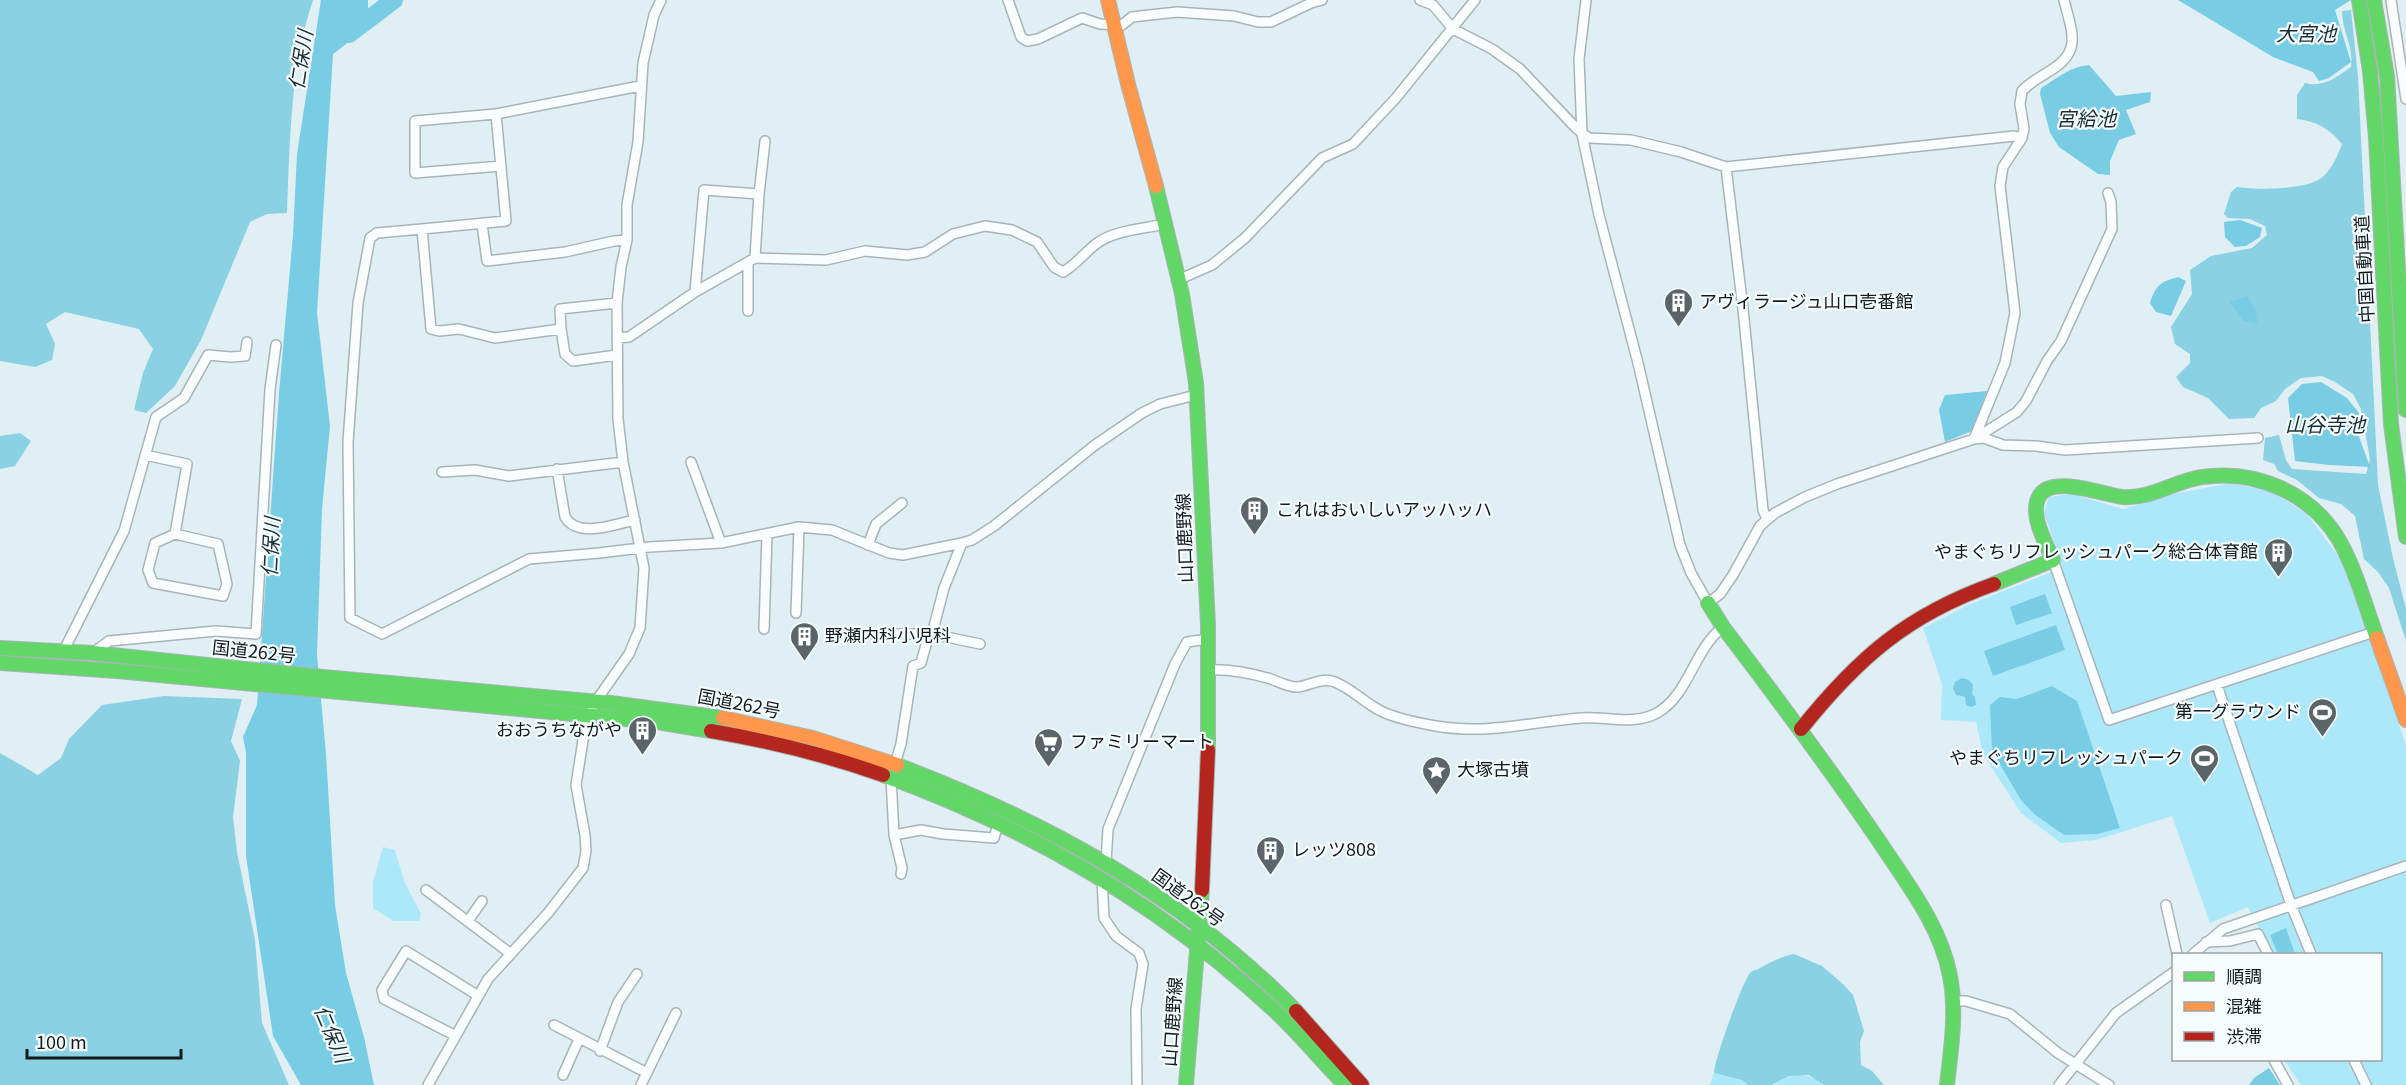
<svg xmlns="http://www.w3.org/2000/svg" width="2406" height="1085" font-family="Georgia,'Noto Sans JP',serif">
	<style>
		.green { fill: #ade8fa }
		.forest { fill: #89d1e3 }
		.water { fill: #78cde4 }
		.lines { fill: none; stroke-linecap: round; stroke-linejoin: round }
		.river { stroke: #78cde4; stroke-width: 18 }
		.street-casing { stroke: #a9b4b8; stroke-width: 12 }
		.fast-casing { stroke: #a9b4b8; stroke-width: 16 }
		.slow-casing { stroke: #a9b4b8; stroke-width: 16 }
		.jam-casing { stroke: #a9b4b8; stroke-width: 16 }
		.street { stroke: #fafdfd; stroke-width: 9 }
		.fast { stroke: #63d668; stroke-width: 14 }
		.slow { stroke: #ff974d; stroke-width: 14 }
		.jam { stroke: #b3261e; stroke-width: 14 }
		.labels { text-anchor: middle; stroke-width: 4.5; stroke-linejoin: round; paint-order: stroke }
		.street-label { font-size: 18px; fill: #111b1e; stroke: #f6fcfe }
		.poi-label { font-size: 18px; fill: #111b1e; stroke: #f6fcfe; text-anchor: start }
		.water-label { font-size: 20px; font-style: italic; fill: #192e33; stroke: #f6fcfe }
	</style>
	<rect width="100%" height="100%" fill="#dfeff4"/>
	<path class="green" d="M2230,483L2273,492L2307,514L2344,564L2406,745V1085H2301L2284,1060H2380V954H2271L2248,907L2210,923L2172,816L2096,840L2061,843L2021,813L1983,754L1976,722L1941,720L1942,684L1923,628L1968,605L2047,574L2062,565L2044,513L2049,497L2072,494L2123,509L2174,494Z
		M383,847L395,850L404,881L421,914L419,921H393L373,908V882Z
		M1714,1073L1745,1081L1747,1085H1710Z
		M1799,1075C1807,1075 1813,1078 1821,1081L1822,1085H1774L1789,1076Z"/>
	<path class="forest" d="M0,0H313C290,67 290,143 287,213L267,214L250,222L201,340L175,386L146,413L134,410L143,373L153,349L139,329L65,312L46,324L55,344L52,360L35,367L0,361Z
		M2351,10L2358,77L2378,485L2393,558L2406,609V641L2389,588L2378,572L2364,559L2355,516L2341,504L2319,498L2297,480L2278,471L2274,464L2263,460L2265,438L2279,435L2286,460L2292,469L2366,474L2370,459L2361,409L2353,394L2335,382L2322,376L2301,378L2285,389L2276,401L2261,408L2254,418L2229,419L2208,398L2183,387L2176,377L2190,363V354L2175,344L2171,327L2192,294L2190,270L2211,256L2252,248L2267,235L2265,226L2250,219L2228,218L2224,214L2231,192L2237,187C2258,190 2296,190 2316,181C2330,175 2337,157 2342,144C2330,129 2316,121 2297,119V95L2305,83C2323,88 2337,77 2351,67C2354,47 2342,31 2342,11Z
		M20,433L31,441L15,466L0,469V436Z
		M164,696L242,699L231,741L240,761L233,817L237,852L255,940L262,1023L289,1085H0V753L38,775L61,758L69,739L102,705Z
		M1794,954L1822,966L1843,984L1853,995L1864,1031L1860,1042L1861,1065L1872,1071L1884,1085H1824L1809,1075L1789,1076L1772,1085H1748L1742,1080L1714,1073C1714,1061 1743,979 1751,972C1753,970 1757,970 1760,968C1772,961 1781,957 1794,954Z"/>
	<path class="water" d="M321,0H368V27L333,54L317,313L330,426L322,509L317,655L326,754L335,905L346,973L364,1037L374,1085H301L273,1036L246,856V752L243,737L257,705L279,393L293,235L297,154Z
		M2178,0H2351L2335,10L2351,62L2329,78L2319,81L2313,72L2273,57Z
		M2089,65L2116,96L2151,92L2150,102L2126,110L2136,134L2119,140L2110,161V175L2098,174L2059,147L2050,133L2040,94L2041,88C2056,79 2071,66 2089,65Z
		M2240,220L2262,228L2260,237L2246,246L2235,247L2225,237L2224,222Z
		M2178,277L2186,281L2171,316L2156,312L2150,303C2156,285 2160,282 2178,277Z
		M2247,296L2256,310L2257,324L2244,321L2230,302Z
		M2321,382L2347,398L2359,413V437L2370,467L2329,465L2295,461L2288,398L2302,384Z
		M1987,391L1972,431L1945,442L1939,410L1945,395Z
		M2045,594L2052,613L2016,625L2010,607Z
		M2056,625L2065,650L1993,676L1984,651Z
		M1962,678L1969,680L1973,685L1972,694L1975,697L1976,705L1971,707L1966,705L1965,697L1956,695L1953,688L1955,682Z
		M2052,686L2077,701L2120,828L2097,834L2064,835L2034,814L2021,800L1992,751L1990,705L2000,697L2017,699Z
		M2286,928L2295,954H2278L2270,935Z
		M2269,1068L2280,1085H2249L2254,1078Z"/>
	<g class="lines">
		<path class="river" d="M349,34L394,0"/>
		<defs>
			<path id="street" d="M1008,0L1021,37L1027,41L1038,39L1082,18L1100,24L1122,25L1132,17L1177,12L1234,16L1258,22H1271L1311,3L1322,0
				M1420,0L1433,5L1453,29L1492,49L1520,69L1577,129L1589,138L1631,140L1681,152L1726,167L2014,136L2022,138
				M1586,0L1579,59L1582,134L1599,215L1638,363L1680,545L1691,573L1708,603L1720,594L1733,575L1760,526L1775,513L1805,497L1837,484L1974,439L2017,412L2026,401L2047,361L2061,341L2112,229L2111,202L2108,193
				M2064,0C2072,33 2083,52 2048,72C2039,78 2029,83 2022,91L2020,104L2024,129L2022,138L2003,167L2000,186L2015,313L2005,363L1974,439L1984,438L2003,445L2036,446L2065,450L2258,438
				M2391,0L2406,99
				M496,114L506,221L422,229L431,329L439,331L459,329L495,338L561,329L560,309L617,303
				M501,166L415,173V121L496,114L640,86
				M1726,167L1743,309L1763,510L1767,519
				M759,194L765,141
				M482,224L487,261L565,252L614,241L627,240
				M422,229L377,233L370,238L358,303L348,442L350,618L382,634L529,559L599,553L649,547L721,543L799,527L832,530L889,553L903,555L962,543L972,540L994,526L1095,445L1142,413L1160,404L1196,395
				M748,262V311
				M1180,279L1212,265L1245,238L1322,158L1353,144L1396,98L1475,0
				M695,292L704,190L759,194L755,258
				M561,329L565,354L573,361L617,355
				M617,338L629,337L695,292L755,258L826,260L865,251L907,255L925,252L953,234L985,226L1012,230L1037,242L1054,267L1063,272C1077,264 1084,253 1096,244C1114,230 1143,229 1165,224
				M145,455L187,464L175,534L218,544L227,584L223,596L153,583L148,570L155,543L175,534
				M691,462L721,543
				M557,469L565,517C578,539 615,524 635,520
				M442,472L475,470L509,476L623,462
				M868,545L876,524L902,503
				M2053,560L2109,720L2374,632
				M796,613L799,527
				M764,629L767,534
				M873,634H932L944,588L962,543
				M63,652L124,531L156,417L184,398L208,355L230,357L245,356L247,342
				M94,652L109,641L216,631L256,634L270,389L276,345
				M1208,670C1229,669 1250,673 1271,679C1279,682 1288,687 1297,687C1309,686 1319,678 1332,681C1351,687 1365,704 1383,712C1398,719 1419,723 1436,726C1488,735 1529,722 1581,718C1607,716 1633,726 1657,713C1689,695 1694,649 1723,627
				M2217,685L2291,905L2311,954
				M895,764L901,744L913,666L921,663L927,641L932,634L980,644
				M891,778L894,835L902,868L901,874
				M894,835L921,830L943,834L994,838L999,822
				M1106,863L1108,829L1175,664L1187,642L1208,639
				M1102,879L1104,918L1116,936L1139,953L1143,964L1136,1009L1137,1085
				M426,890L511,954
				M2166,905L2177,954
				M468,921L482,901
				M2206,942L2230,941L2258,934L2268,954
				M2193,954L2223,929L2406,866
				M1953,1001H1966L2010,1014L2058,1053L2109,1085
				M554,1025L647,1073
				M454,1035L384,999L382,990L406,951L477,995
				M600,1051L618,1002L637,974
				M2274,1060L2288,1085
				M2354,1060L2366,1085
				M563,1075L579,1039
				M428,1085L488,979L548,913L583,868L586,851L585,835L576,785L585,727L596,701L629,654L640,628L644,568L623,462L618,419L617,303L621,267L627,240V205L638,142L643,63L654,15L661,0
				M641,1085L676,1013
				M2059,1085L2116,1013L2174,972"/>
			<path id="fast" d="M2359,0L2370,71L2376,138L2391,424L2406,537
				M2374,0L2387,76L2406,410
				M1156,186L1182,294L1196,383L1208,625V750
				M1994,584L2053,560C2046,543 2028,513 2040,495C2053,475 2104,495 2123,497C2151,499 2175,481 2202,477C2256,469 2311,493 2339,540C2356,570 2365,605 2377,638
				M1708,603L1723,627C1777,698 1831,770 1881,844C1908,885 1941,927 1950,976C1957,1012 1951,1049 1947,1085
				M0,648L93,653L312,676L611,703L723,718
				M0,663L117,671L657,722L711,731
				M897,765C1045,821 1185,897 1296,1011
				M883,775C1029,828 1163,906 1276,1012C1300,1035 1322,1061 1345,1085
				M1186,1085L1202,890"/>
			<path id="slow" d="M1108,0L1128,84L1156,186
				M2377,638L2406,720
				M723,718L813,738L897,765"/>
			<path id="jam" d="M1801,729C1858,658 1907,615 1994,584
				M711,731C769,741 827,755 883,775
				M1202,890L1208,750
				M1296,1011L1362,1085"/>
		</defs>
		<use href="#street" class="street-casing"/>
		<use href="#fast" class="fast-casing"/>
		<use href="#slow" class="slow-casing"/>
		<use href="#jam" class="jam-casing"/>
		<use href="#street" class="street"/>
		<use href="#fast" class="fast"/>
		<use href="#slow" class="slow"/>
		<use href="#jam" class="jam"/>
	</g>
	<defs>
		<symbol id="building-pin" viewBox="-11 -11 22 30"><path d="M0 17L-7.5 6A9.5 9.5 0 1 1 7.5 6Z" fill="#596569" stroke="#f6fcfe"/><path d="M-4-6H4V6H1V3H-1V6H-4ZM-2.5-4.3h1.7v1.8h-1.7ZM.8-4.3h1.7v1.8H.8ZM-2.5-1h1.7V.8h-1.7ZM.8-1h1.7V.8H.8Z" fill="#fff"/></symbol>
		<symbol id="stadium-pin" viewBox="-11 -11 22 30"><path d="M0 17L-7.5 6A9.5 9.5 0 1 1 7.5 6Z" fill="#596569" stroke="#f6fcfe"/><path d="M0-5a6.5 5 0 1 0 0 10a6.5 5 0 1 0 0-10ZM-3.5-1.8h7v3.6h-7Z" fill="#fff"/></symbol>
		<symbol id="supermarket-pin" viewBox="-11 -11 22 30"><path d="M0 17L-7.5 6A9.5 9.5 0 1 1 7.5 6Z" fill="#596569" stroke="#f6fcfe"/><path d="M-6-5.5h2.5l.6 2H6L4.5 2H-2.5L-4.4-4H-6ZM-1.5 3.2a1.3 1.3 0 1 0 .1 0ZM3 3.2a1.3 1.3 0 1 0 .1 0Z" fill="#fff"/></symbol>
		<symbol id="sight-pin" viewBox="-11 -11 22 30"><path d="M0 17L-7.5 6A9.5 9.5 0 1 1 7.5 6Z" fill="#596569" stroke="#f6fcfe"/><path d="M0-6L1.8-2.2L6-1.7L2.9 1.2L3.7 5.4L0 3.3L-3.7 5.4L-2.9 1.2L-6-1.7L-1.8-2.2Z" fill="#fff"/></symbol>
	</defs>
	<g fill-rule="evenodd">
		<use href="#building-pin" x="1662" y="286" width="33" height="45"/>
		<use href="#building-pin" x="1238" y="494" width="33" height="45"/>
		<use href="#building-pin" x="2262" y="536" width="33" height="45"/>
		<use href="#building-pin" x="788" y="620" width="33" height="45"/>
		<use href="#stadium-pin" x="2306" y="696" width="33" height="45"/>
		<use href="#building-pin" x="626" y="714" width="33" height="45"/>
		<use href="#supermarket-pin" x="1032" y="726" width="33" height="45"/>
		<use href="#stadium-pin" x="2188" y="742" width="33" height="45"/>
		<use href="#sight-pin" x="1420" y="754" width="33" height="45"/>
		<use href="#building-pin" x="1254" y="834" width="33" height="45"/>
	</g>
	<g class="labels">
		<g class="street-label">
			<text transform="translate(2365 269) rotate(-93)" y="6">中国自動車道</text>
			<text transform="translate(1185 538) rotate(-92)" y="6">山口鹿野線</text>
			<text transform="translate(254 652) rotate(6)" y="6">国道262号</text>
			<text transform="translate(739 704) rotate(11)" y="6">国道262号</text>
			<text transform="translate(1188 898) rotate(36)" y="6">国道262号</text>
			<text transform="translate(1173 1022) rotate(-86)" y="6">山口鹿野線</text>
		</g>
		<g class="poi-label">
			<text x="1699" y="308">アヴィラージュ山口壱番館</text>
			<text x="1276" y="516">これはおいしいアッハッハ</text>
			<text x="2258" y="558" text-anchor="end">やまぐちリフレッシュパーク総合体育館</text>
			<text x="825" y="642">野瀬内科小児科</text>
			<text x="2301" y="718" text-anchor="end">第一グラウンド</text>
			<text x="622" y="736" text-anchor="end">おおうちながや</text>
			<text x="1070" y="748">ファミリーマート</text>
			<text x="2183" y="764" text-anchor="end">やまぐちリフレッシュパーク</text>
			<text x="1457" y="776">大塚古墳</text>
			<text x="1292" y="856">レッツ808</text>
		</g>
		<g class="water-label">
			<text x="2306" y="41">大宮池</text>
			<text transform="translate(301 60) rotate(-81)" y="7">仁保川</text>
			<text x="2086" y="126">宮給池</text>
			<text x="2325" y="432">山谷寺池</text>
			<text transform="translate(271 547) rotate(-87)" y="7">仁保川</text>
			<text transform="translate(332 1034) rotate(67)" y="7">仁保川</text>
		</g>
	</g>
	<rect x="2172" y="953" width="210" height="108" fill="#f6fcfe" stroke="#9aa2a4" stroke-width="1.5"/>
	<rect x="2184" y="972" width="30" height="9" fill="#63d668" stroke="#9aa2a4" stroke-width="1.5"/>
	<text x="2226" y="983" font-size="18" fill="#111b1e">順調</text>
	<rect x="2184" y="1002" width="30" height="9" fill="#ff974d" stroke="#9aa2a4" stroke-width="1.5"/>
	<text x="2226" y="1013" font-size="18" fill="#111b1e">混雑</text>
	<rect x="2184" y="1032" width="30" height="9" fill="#b3261e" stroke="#9aa2a4" stroke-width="1.5"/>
	<text x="2226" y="1043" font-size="18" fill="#111b1e">渋滞</text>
	<path d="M27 1049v9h154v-9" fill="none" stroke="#111b1e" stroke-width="3"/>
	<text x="36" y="1049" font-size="18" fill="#111b1e" stroke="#f6fcfe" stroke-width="4.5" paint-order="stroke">100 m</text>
</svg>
